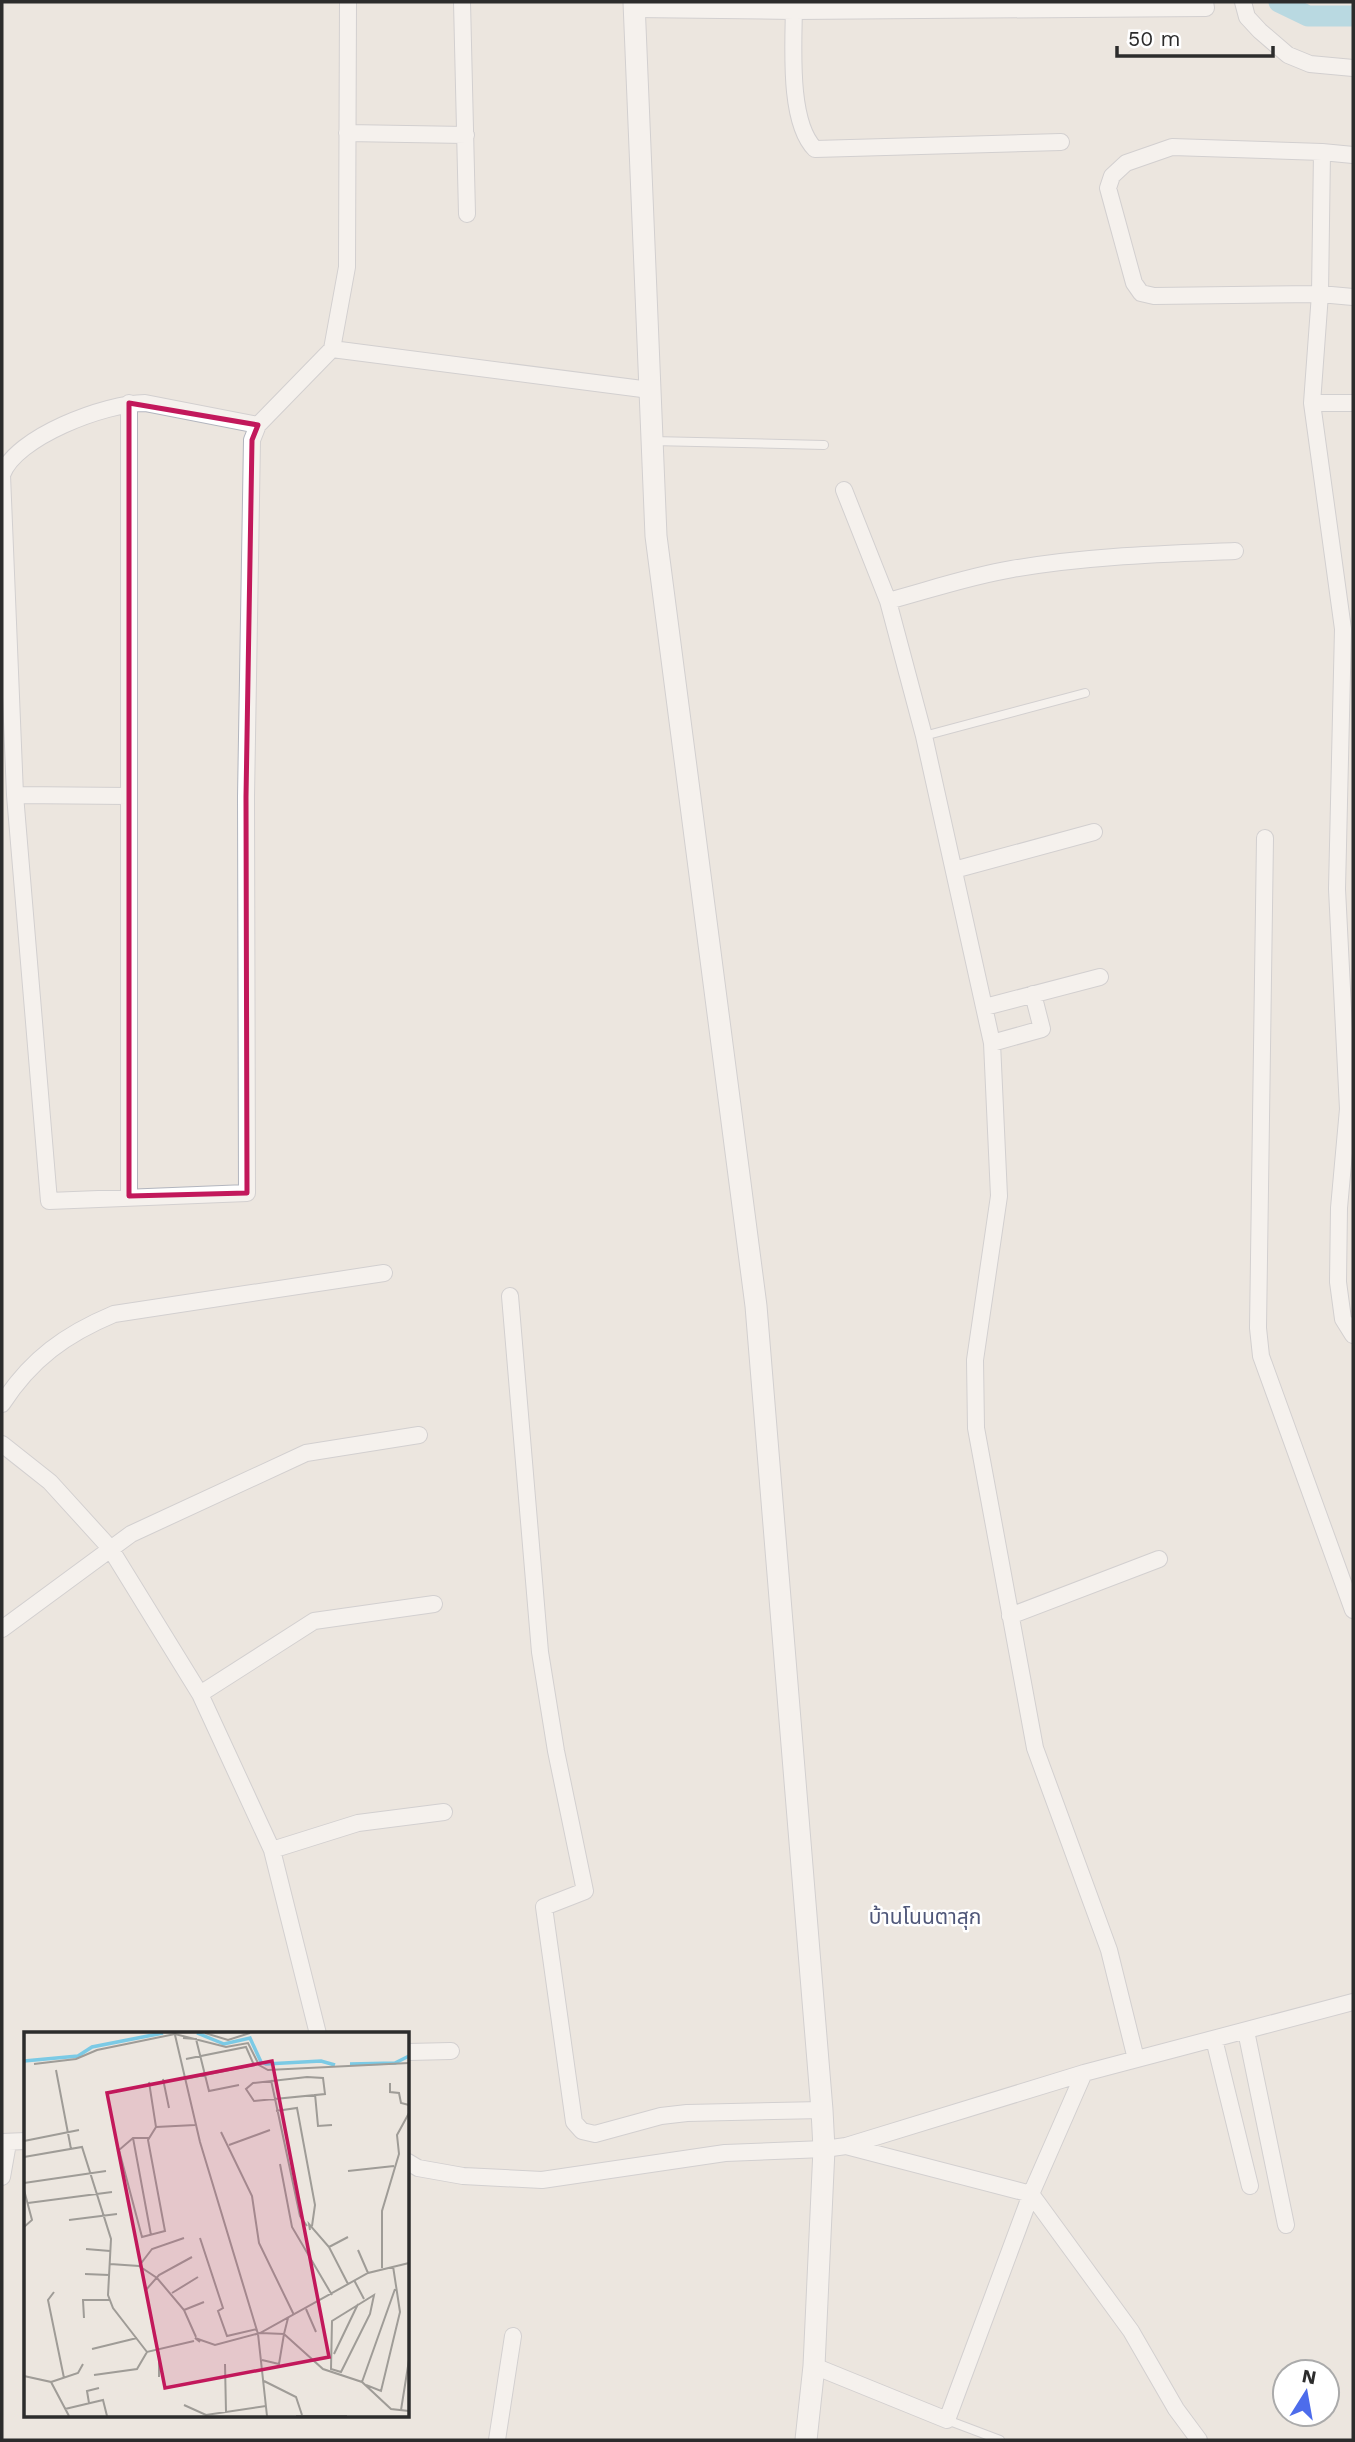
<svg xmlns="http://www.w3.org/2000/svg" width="1355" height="2442" font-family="'Work Sans','Noto Sans Thai',sans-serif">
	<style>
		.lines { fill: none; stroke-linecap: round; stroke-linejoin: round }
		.canal { stroke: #7bcae5; stroke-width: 21 }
		.service-casing { stroke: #b2b5be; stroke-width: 10 }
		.minor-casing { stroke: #b2b5be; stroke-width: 18 }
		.tertiary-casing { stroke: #b2b5be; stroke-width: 23 }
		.service { stroke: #fff; stroke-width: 8 }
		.minor { stroke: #fff; stroke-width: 16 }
		.tertiary { stroke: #fff; stroke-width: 21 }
		.marked { fill: none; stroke: #c2185b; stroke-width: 5; stroke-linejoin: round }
		.labels { text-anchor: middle; stroke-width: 5; stroke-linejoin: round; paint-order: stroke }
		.quarter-label { font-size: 21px; fill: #4f5779; stroke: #fff }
		.inset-river { fill: none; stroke: #7bcae5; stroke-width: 3.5 }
		.inset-road { fill: none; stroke: #9f9c97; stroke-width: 2 }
		.view { fill: #c2185b; fill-opacity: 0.15; stroke: #c2185b; stroke-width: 3.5 }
		.inset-edge { fill: none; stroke: #2c2c2c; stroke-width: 3.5 }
	</style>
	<rect width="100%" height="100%" fill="#ece6df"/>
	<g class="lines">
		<path class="canal" d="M1279,2L1308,16H1353"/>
		<defs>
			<path id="service" d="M652,441L824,445
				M924,736L1085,693
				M947,2420L1000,2440"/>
			<path id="minor" d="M462,2L467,214
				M794,2C794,40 787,121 815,149L1061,142
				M1243,2L1247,17L1260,31L1288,55L1310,64L1353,68
				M635,9L794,11L1206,8L1205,2
				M347,133L466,135
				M1322,152L1320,294L1312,403L1343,629L1337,889L1348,1109L1339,1208L1338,1282L1343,1319L1353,1335
				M1353,155L1322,152L1172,147L1126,163L1112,176L1108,188L1134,283L1141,293L1154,296L1320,294L1353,297
				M332,349L650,390
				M129,403V1196
				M1312,403H1353
				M258,425L145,403C106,403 15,437 2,475L15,795L49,1201L247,1193L246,797L252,440L258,425L332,349L347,267L348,2
				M844,490L888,601L924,736L992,1043L999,1196L975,1360L976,1428L1035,1748L1109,1950L1136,2059
				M888,601C929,590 970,576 1012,569C1086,556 1161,554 1235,551
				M15,795L129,796
				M1265,838L1258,1328L1261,1356L1353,1610
				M954,870L1094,832
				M985,1007L1100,977
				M992,1043L1042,1029L1033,994
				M510,1296L540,1652L556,1751L585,1891L544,1907L574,2122L582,2131L595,2134L661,2116L687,2113L822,2110
				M2,1404C31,1359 66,1334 114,1314L384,1273
				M2,1444L50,1482L110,1548L200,1694L272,1850L318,2034
				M1010,1616L1159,1559
				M2,1629L131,1534L306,1453L419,1435
				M200,1694L314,1621L434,1604
				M272,1850L358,1823L444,1812
				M1246,2031L1286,2225
				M1214,2039L1250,2186
				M408,2052L451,2051
				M2,2142L26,2141
				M846,2146L1031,2194L1084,2073
				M408,2162L418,2168L463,2176L542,2180L725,2153L824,2149L846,2146L1084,2073L1353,2002
				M2,2177L8,2143
				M1031,2194L1131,2331L1176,2409L1199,2440
				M814,2366L947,2420L1031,2194
				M497,2440L513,2336"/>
			<path id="tertiary" d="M634,2L656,536L756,1306L822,2110L824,2149L814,2366L806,2440"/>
		</defs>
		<use href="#service" class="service-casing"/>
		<use href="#minor" class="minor-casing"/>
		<use href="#tertiary" class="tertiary-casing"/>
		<use href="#service" class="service"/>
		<use href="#minor" class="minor"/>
		<use href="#tertiary" class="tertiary"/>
	</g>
	<path d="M0 0H1355V2442H0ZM129,403L258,425L252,440L246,797L247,1193L129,1196Z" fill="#ece6df" fill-opacity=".55" fill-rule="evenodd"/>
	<path class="marked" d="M129,403L258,425L252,440L246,797L247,1193L129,1196Z"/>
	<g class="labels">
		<g class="quarter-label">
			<text x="925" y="1924">บ้านโนนตาสุก</text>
		</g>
	</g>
	<g transform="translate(24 2032)">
		<rect width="385" height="385" fill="#ece6df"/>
		<path class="inset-river" d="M173,1L200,12L226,6L237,30L242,32L297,29L311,33M0,29L54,24L68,15L139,1M326,32L371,31L385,24"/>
		<path class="inset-road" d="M181,1L204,8L226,1M151,3L176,110L234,302L243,384M159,6L172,7L185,59L215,53M10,32L52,27L73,18L151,2L202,15L224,11L235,33L244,38L385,31M32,38L47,117M283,45L299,46L301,62L230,69L222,57L229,51ZM139,47L145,76M161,47L230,33L222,15L162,27M247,48L276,184L283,194M366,51V60L375,61L377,71L385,73M291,62L294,94L308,93M252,79L273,76L291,173L288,194M132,95L171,93M197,100L228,164L235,211L270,283M109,106L127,203M125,106H109L95,118L118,205L141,199L124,108L132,95L125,50M0,109L55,98M205,113L246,98M0,125L58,115L87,207L84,263L89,276L123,320L170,309M256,132L268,195L308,263M324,139L370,134M0,151L82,139M0,158L8,188L0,195M4,171L88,160M45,188L93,182M286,198L285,192L305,215L324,252M176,206L199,276L194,279L203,304L233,297M305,215L324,205M62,217L86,219M334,218L344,241M86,232L115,234L133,246L160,278L172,305M115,234L128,217L160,206M358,236V179L375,122L373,103L385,81M61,242L85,243M330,248L340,267M121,259L135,243L168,225M30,260L24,268L40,346M148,261L174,245M350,263L346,282L317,340L307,337L308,289ZM282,277L292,300M160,278L180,270M60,286L59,268H86M236,301L260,302L264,286M260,302L299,337L338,350L367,377L385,379M176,310L171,306L191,313L236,301L344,241L385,231M68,317L113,306M135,320V345M310,322L334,272M238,328L255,332L260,302M201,332L202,380M70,343L113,337L123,320M0,344L27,350L45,384M240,349L272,365L278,383M27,350L54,341L59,332M338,350L371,257M342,353L357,359L376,280L369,234M65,371L63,359L75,356M160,373L182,383L242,374M41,377L79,368L83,384M377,378L385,328M272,384H323"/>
		<path class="view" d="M248,29L305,325L141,356L83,61Z"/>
		<rect width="385" height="385" class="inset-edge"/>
	</g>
	<rect width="1355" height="2442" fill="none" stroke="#2c2c2c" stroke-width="7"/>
	<g transform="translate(1306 2393) rotate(11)"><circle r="33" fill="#ffffff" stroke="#ababab" stroke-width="2"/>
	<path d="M0-5L12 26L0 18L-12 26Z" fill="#4d6ceb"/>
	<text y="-10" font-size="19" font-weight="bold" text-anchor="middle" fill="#2c2c2c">N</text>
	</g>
	<path d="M1117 46v10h156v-10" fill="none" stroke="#2c2c2c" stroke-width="3.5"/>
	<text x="1128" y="46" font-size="21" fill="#2c2c2c" stroke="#ffffff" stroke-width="5" paint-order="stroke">50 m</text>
</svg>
